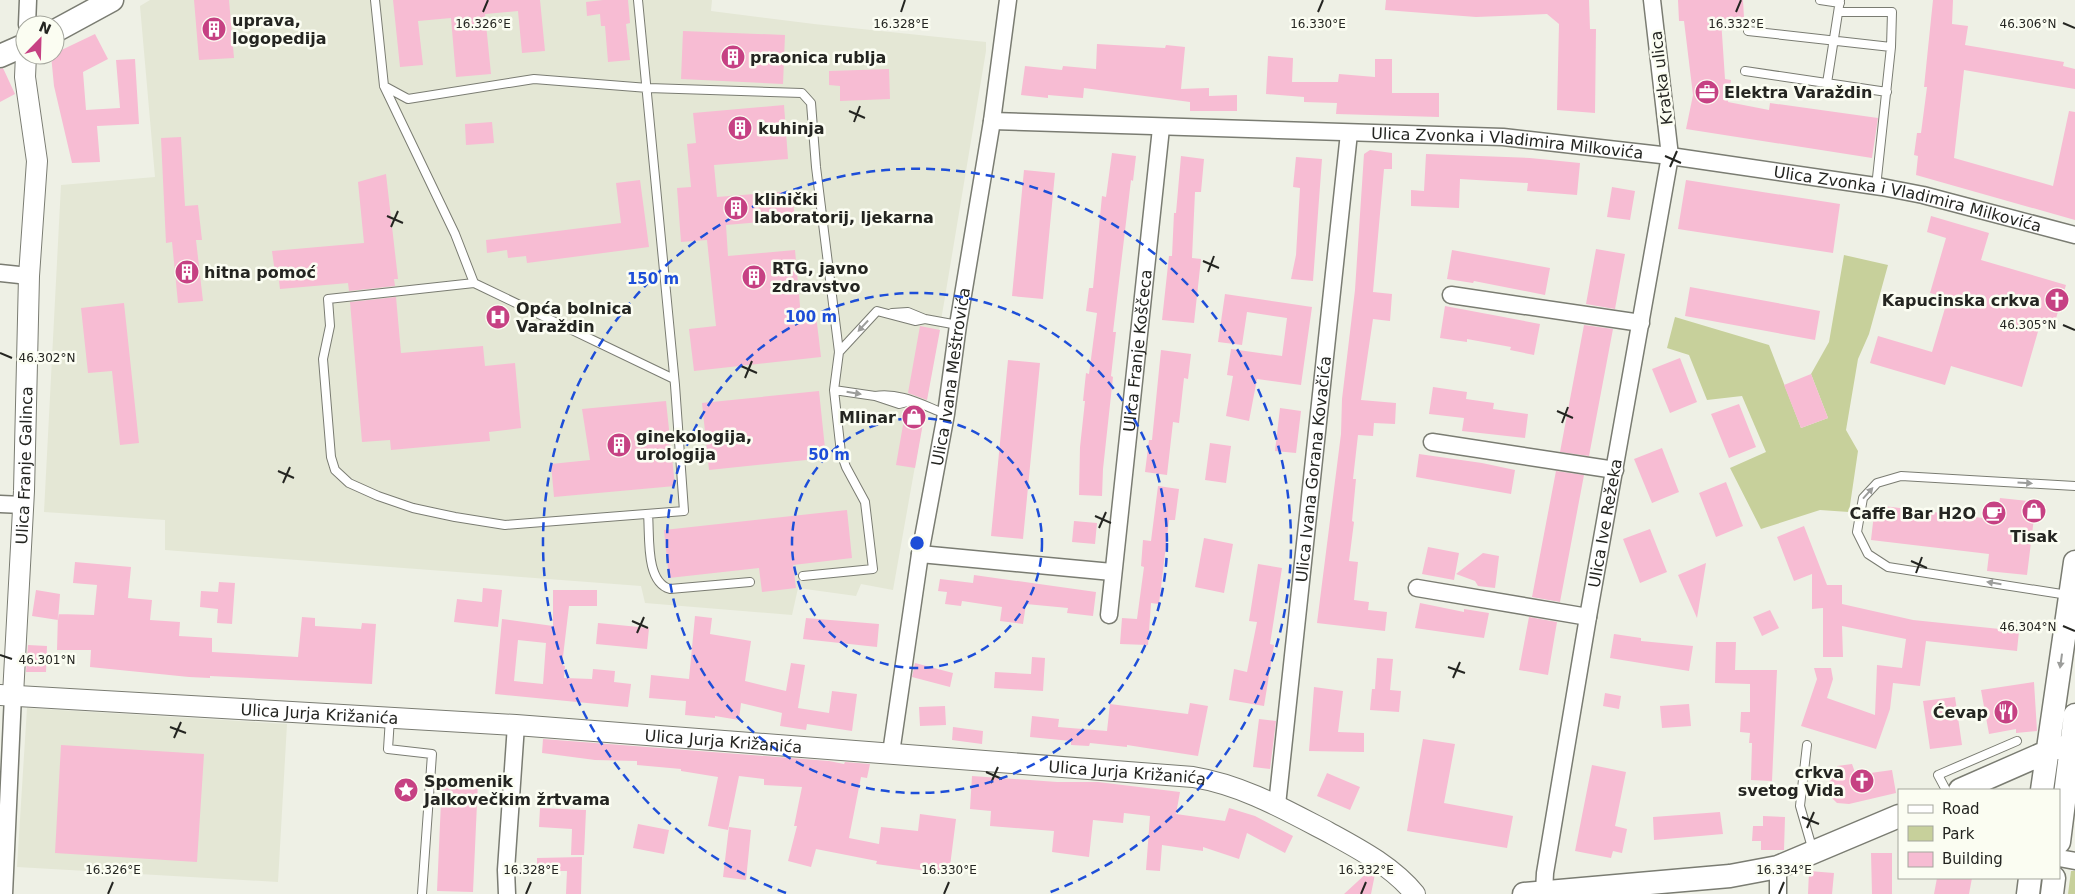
<svg xmlns="http://www.w3.org/2000/svg" width="2075" height="894" font-family="'DejaVu Sans',sans-serif">
	<style>
		.built { fill: #e4e7d5 }
		.green { fill: #c7d09b }
		.building { fill: #f7bcd3; fill-rule: evenodd }
		.lines { fill: none; stroke-linecap: round; stroke-linejoin: round }
		.service-casing { stroke: #7a7c72; stroke-width: 10 }
		.minor-casing { stroke: #7a7c72; stroke-width: 19 }
		.tertiary-casing { stroke: #7a7c72; stroke-width: 22 }
		.secondary-casing { stroke: #7a7c72; stroke-width: 25 }
		.service { stroke: #fff; stroke-width: 8 }
		.minor { stroke: #fff; stroke-width: 16 }
		.tertiary { stroke: #fff; stroke-width: 20 }
		.secondary { stroke: #fff; stroke-width: 22 }
		.oneway { fill: #9c9d9b }
		.ticks { fill: none; stroke: #242521; stroke-width: 2 }
		.ring { fill: none; stroke: #1d4ed8; stroke-width: 2.5; stroke-dasharray: 9 6 }
		.labels { text-anchor: middle; stroke-width: 5; stroke-linejoin: round; paint-order: stroke }
		.poi-label { font-size: 16px; font-weight: bold; fill: #242521; stroke: #fbfdf2; text-anchor: start }
		.street-label { font-size: 16px; fill: #242521; stroke: #fbfdf2 }
		.ticks-label { font-size: 12px; text-anchor: middle; fill: #242521; stroke: #fbfdf2; stroke-width: 5; stroke-linejoin: round; paint-order: stroke }
		.centre { fill: #1d4ed8; stroke: #fbfdf2; stroke-width: 2.5 }
		.ring-label { font-size: 15px; text-anchor: middle; font-weight: bold; fill: #1d4ed8; stroke: #fbfdf2; stroke-width: 5; stroke-linejoin: round; paint-order: stroke }
	</style>
	<rect width="100%" height="100%" fill="#eef0e5"/>
	<path class="built" d="M150,0H712L711,11L814,24L986,42V51L944,303L893,590L861,584L856,596L798,588L792,615L645,603L641,586L165,550V520L44,512L61,185L155,177L140,6Z
		M27,708L287,724L278,882L17,867Z"/>
	<path class="green" d="M1844,255L1888,265L1869,334L1858,359L1846,430L1858,451L1849,512L1820,510L1761,529L1730,468L1766,452L1742,396L1707,400L1689,355L1667,348L1675,317L1769,345L1801,428L1828,418L1811,374L1829,342Z
		M2071,871H2075V894H2068Z"/>
	<path class="building" d="M194,0H229L234,58L199,60Z
		M393,0H540L545,51L522,53L518,11L485,14L491,74L456,77L451,18L418,21L423,65L400,67Z
		M603,0H628L630,23L626,24L630,60L608,62L605,26H601L600,14L587,16L586,2Z
		M1386,0H1589L1590,29H1596L1595,113L1557,110L1559,24L1547,14L1476,17L1385,10Z
		M1678,0H1743L1744,18L1721,19L1725,79L1731,80L1728,102L1769,110L1770,103L1878,118L1872,158L1686,129L1693,95L1684,21H1679Z
		M1933,0H1953L1952,24L1968,26L1965,45L2064,62L2063,66L2075,69V89L1964,70L1954,158L2053,186L2069,111L2075,112V220L1916,175L1918,156L1914,155L1917,133H1921L1927,87H1924Z
		M683,31L785,35L783,84L681,79Z
		M95,34L108,59L83,72L86,110L120,108L116,60L135,59L139,124L97,126L100,162L72,163L54,86L51,55Z
		M1097,44L1165,48L1166,45L1185,47L1181,89L1209,88V96L1237,95V111H1190V102L1084,88L1083,98L1048,95V98L1021,95L1025,66L1062,70L1063,66L1096,69Z
		M1268,56L1293,58L1292,82H1338L1339,74L1375,77V59H1392V93H1439V117L1336,114L1337,103L1304,102V97L1266,94Z
		M3,68L15,94L0,102V69Z
		M889,69L890,99L840,101V86L829,85V71Z
		M784,105L788,159L714,165L717,197L792,191L795,219L726,225L728,256L795,250L801,317L816,315L821,357L694,371L689,329L716,326L707,240L681,242L677,188L691,187L687,144L696,143L693,113Z
		M492,122L494,143L466,145L465,124Z
		M181,137L185,206L198,205L202,240H196L203,301L178,303L172,242L166,243L161,138Z
		M1370,150L1392,153V169H1384L1373,292L1392,294L1390,321L1373,319L1361,400L1396,403L1395,424L1374,423L1373,436L1358,435L1353,479H1356L1352,521L1354,522L1349,561L1358,562L1354,600L1369,602L1368,610L1387,612L1385,631L1317,623L1341,434L1342,399L1355,290L1364,154Z
		M1112,153L1136,156L1133,181L1131,180L1113,332H1116L1111,376L1113,377L1103,469L1102,496L1079,495L1080,447L1085,401H1083L1086,373L1089,374L1097,313L1086,311L1089,288H1093L1102,196L1106,197Z
		M1426,154L1530,158L1580,163L1577,195L1527,191L1528,183L1460,179L1459,208L1411,206V190L1424,191Z
		M1181,156L1204,159L1201,192H1195L1192,258L1201,259L1194,323L1162,320L1169,256H1172L1174,213H1176Z
		M1296,157L1322,159L1313,281L1291,279L1296,255L1300,188L1293,187Z
		M1024,170L1055,173L1043,299L1012,296Z
		M386,174L398,279H394L395,286L349,291L348,283L280,289L278,273H275L272,251L364,243L358,182Z
		M640,180L649,247L527,263L526,256L508,258L507,250L487,253L486,240L621,223L616,183Z
		M1686,180L1840,204L1833,253L1678,229Z
		M1612,187L1635,191L1630,220L1607,217Z
		M1931,216L1989,233L1981,260L2066,285L2054,325L2041,321L2022,387L1951,366L1945,385L1870,363L1878,336L1932,352L1948,298L1930,293L1946,238L1927,232Z
		M1596,249L1625,254L1615,309L1586,304Z
		M1452,250L1550,268L1545,295L1474,281L1473,283L1447,279Z
		M1690,287L1820,311L1815,340L1685,316Z
		M1225,294L1312,307L1301,385L1257,379L1249,421L1226,416L1233,376L1227,375L1231,349L1282,356L1287,318L1247,312L1242,345L1218,342Z
		M396,297L401,353L483,346L485,366L515,363L521,428L489,432L490,441L391,450L390,440L362,442L350,302Z
		M124,303L139,443L120,445L112,371L88,373L81,308Z
		M1445,306L1540,324L1534,355L1510,350L1511,347L1467,339V342L1440,338Z
		M1584,325L1613,329L1589,456L1560,452Z
		M920,326L940,330L927,400L908,393Z
		M1161,350L1191,354L1188,379L1184,378L1179,423L1173,422L1167,475L1145,472L1149,440H1152Z
		M1680,358L1697,402L1670,413L1652,369Z
		M1008,360L1040,363L1023,539L991,536Z
		M1811,374L1828,418L1801,428L1784,385Z
		M1433,387L1467,392L1466,399L1494,403L1493,409L1528,414L1525,438L1462,431L1464,418L1429,414Z
		M819,391L826,458L709,470L702,403Z
		M666,401L675,486L554,497L551,464L590,460L582,409Z
		M1739,404L1756,447L1729,458L1711,414Z
		M912,407L925,412L915,468L896,465L906,408Z
		M1280,408L1301,411L1296,453L1275,451Z
		M1210,443L1231,446L1226,483L1205,480Z
		M1662,448L1679,492L1652,503L1634,459Z
		M1419,454L1482,463L1515,470L1511,494L1416,477Z
		M1556,471L1584,475L1560,602L1532,597Z
		M1726,482L1743,526L1716,537L1699,493Z
		M1158,486L1179,489L1175,520H1169L1159,604L1151,603L1148,645L1120,644L1122,618L1137,619L1144,567L1141,566L1143,540L1151,541Z
		M2000,498L2028,501V504L2039,505L2037,519L2034,518L2027,575L1987,571L1989,554L1871,540L1875,505L1983,518L1985,507L1998,509Z
		M847,510L852,558L793,565L796,588L762,592L759,568L669,578L664,530Z
		M1074,521L1097,523L1095,544L1072,542Z
		M1804,526L1827,585H1842V604L1913,620L2019,631L2017,651L1926,641L1920,686L1893,683L1890,709L1876,749L1801,726L1817,679L1814,668H1831L1833,679L1827,698L1875,715L1877,665L1902,668L1906,639L1842,626L1843,657H1823V608L1812,609V574L1794,581L1777,537Z
		M1650,529L1667,572L1640,583L1623,539Z
		M1204,538L1233,544L1224,593L1195,587Z
		M1428,547L1459,553L1454,580L1422,574Z
		M1483,553L1499,556L1495,588L1478,586L1475,581L1456,574Z
		M75,562L131,567L128,598L152,600L150,620L180,622L179,636L212,638V652L298,657L302,617L315,618V626L361,629L362,623L376,624L372,684L210,676V678L189,677L90,667L91,650H57L58,614L94,615L97,585L73,583Z
		M1706,563L1697,618L1678,575Z
		M1258,564L1282,568L1270,644L1274,645L1264,706L1229,700L1234,669L1247,672L1257,622L1249,621Z
		M974,575L1096,592L1093,616L1067,613L1068,608L1026,604L1023,624L1000,621L1002,607L962,601L961,606L945,604L947,592L938,591L940,579L973,583Z
		M219,582L235,583L232,624L217,623L218,609L200,607L201,591L218,592Z
		M483,588L502,590L498,627L454,622L457,599L482,602Z
		M36,590L60,594L58,620L32,616Z
		M553,590H597V606H569L562,665L565,666L564,678L592,679L593,669L615,671L614,682L631,684L628,707L495,694L502,619L553,626ZM518,640L546,643L543,684L514,681Z
		M1420,603L1464,612V609L1489,613L1484,638L1415,628Z
		M1770,610L1779,628L1762,636L1753,617Z
		M695,616L712,618L710,634L751,641L745,681L786,691L791,663L805,665L798,708L829,713L832,691L857,694L852,731L807,724L806,730L780,726L782,713L741,703L739,720L715,716V718L685,715L686,701L649,698L651,675L689,679Z
		M1529,617L1557,622L1548,675L1519,670Z
		M806,618L879,624L877,647L803,639Z
		M598,623L649,628L647,649L596,644Z
		M1614,634L1641,638V641L1693,646L1689,671L1610,658Z
		M1716,642H1736L1735,670H1777L1772,781L1751,780L1752,743H1749L1750,733L1740,732L1741,712H1750V684L1715,683Z
		M28,645L47,646L46,672H26Z
		M1032,657L1045,658L1043,691L994,688L995,672L1031,674Z
		M1377,658L1393,659L1390,690L1401,691L1399,712L1370,710L1372,689H1375Z
		M915,663L953,673L950,687L912,677Z
		M2034,682L2037,731L2016,733V729L1989,734L1981,690Z
		M1314,687L1343,691L1338,732L1364,733V752L1309,751Z
		M1605,693L1621,696L1619,709L1603,706Z
		M1955,697L1962,745L1930,749L1923,701Z
		M1190,703L1208,706L1198,756L1127,745V747L1090,743L1089,746L1071,745V741L1030,737L1032,716L1059,719L1058,727L1107,731L1110,704L1188,714Z
		M1689,704L1691,726L1662,728L1660,706Z
		M945,706L946,725L920,726L919,707Z
		M1259,719L1276,721L1270,769L1253,767Z
		M953,727L983,731L982,744L952,740Z
		M543,739L829,761L844,764L845,762L870,764L867,778L861,777L849,838L879,844L881,827L918,831L920,814L956,819L949,874L876,864L877,861L816,849L811,867L788,861L797,826H794L802,787L764,785V779L739,776L728,830L708,826L718,777L681,771V769L637,765V761L595,760L542,753Z
		M1423,739L1455,744L1444,803L1513,816L1507,848L1407,831Z
		M61,745L204,754L197,862L55,853Z
		M1852,764L1856,775L1892,770L1896,793L1849,804L1837,803L1830,796L1828,785L1831,777L1839,774L1837,766Z
		M1592,765L1626,772L1615,826L1627,829L1622,853L1613,851L1611,858L1575,851Z
		M1327,773L1360,787L1350,810L1317,796Z
		M972,776L1057,782H1098L1180,792L1176,814L1225,821L1229,808L1255,816L1293,836L1285,853L1247,833L1239,859L1203,847V851L1162,845L1160,871L1146,870L1150,816L1124,813L1123,823L1093,820L1089,857L1052,852L1054,831L990,826L991,811L970,809Z
		M442,779L478,781L473,892L437,891Z
		M540,808L586,810L584,855H571L572,829L539,827Z
		M1720,812L1723,834L1654,840L1653,817Z
		M1763,816L1785,817L1784,850H1761V841H1752L1753,826H1763Z
		M638,824L669,830L664,854L633,848Z
		M729,827L751,830L746,880L723,877Z
		M1871,853H1892V894H1872Z
		M582,857L581,894H566L567,871H537V858Z
		M1370,870L1375,874L1371,894H1344Z
		M1809,871L1834,873L1832,894H1808Z
		M1937,878H1972L1969,894H1934Z"/>
	<g class="lines">
		<defs>
			<path id="service" d="M375,0L384,86L455,234L474,283
				M638,0L675,385L684,511L505,525L455,517L413,508L378,496L349,483L335,470L331,457L323,359L330,326L328,299L474,283L674,379
				M1820,0L1840,3
				M1840,12H1892L1891,47
				M1748,31L1891,47L1876,187
				M1745,71L1887,92
				M1827,83L1840,0
				M384,86L408,99L534,79L648,88L802,93L811,103L816,167L839,352L834,390L841,453L846,467L865,502L873,569L803,576
				M892,313L908,312L925,319L958,325
				M839,352L877,311L915,321L925,319
				M834,390L875,396L899,404L911,401
				M875,396C900,392 922,405 946,414
				M648,514C650,536 645,582 670,589L750,582
				M2068,595L1888,567L1868,554L1857,532L1863,498L1877,483L1901,476L2075,486
				M390,718L388,749L432,754L422,894
				M1807,745L1800,806L1813,851
				M1946,790L1938,775L2017,741"/>
			<g id="minor">
				<path d="M27,25L28,0"/>
				<path id="s1" d="M992,121L1503,137L1670,156L1882,187L1923,195L2075,235"/>
				<path d="M0,273L29,276"/>
				<path d="M1451,295L1641,323"/>
				<path d="M1432,442L1615,470"/>
				<path d="M0,504L23,505"/>
				<path d="M920,554L1112,572"/>
				<path d="M1417,588L1588,617"/>
				<path id="s2" d="M1109,615L1161,128"/>
				<path id="s3" d="M891,753L920,554L946,414L958,325L992,121L1008,0"/>
				<path id="s4" d="M1277,805L1349,133"/>
				<path d="M2059,858L2075,861"/>
				<path id="s5" d="M1544,892L1545,873L1588,617L1670,156L1652,0"/>
				<path d="M4,894L13,695"/>
				<path d="M507,894L506,870L516,725"/>
				<path d="M1778,894V867"/>
			</g>
			<g id="tertiary">
				<path id="s6" d="M0,695L516,725L1193,777C1242,785 1284,809 1328,832C1359,849 1392,866 1415,894"/>
				<path id="s7" d="M13,695L24,491L29,276L37,161L25,77L26,55"/>
			</g>
			<path id="secondary" d="M55,31L112,0
				M0,56L25,45
				M1960,790L2058,747
				M2042,790L2075,562
				M2059,842L2075,715
				M1524,894L1730,876L1778,867L1899,816
				M2028,894L2030,878
				M2052,894L2054,878"/>
		</defs>
		<use href="#service" class="service-casing"/>
		<use href="#minor" class="minor-casing"/>
		<use href="#tertiary" class="tertiary-casing"/>
		<use href="#secondary" class="secondary-casing"/>
		<use href="#service" class="service"/>
		<use href="#minor" class="minor"/>
		<use href="#tertiary" class="tertiary"/>
		<use href="#secondary" class="secondary"/>
	</g>
	<defs><path id="oneway-solid" d="M-6-.8H1V-3.2L6.5 0L1 3.2V.8H-6Z" transform="scale(1.25)"/></defs>
	<g class="oneway">
		<use href="#oneway-solid" transform="translate(863 326) rotate(133)"/>
		<use href="#oneway-solid" transform="translate(854 393) rotate(9)"/>
		<use href="#oneway-solid" transform="translate(2025 483) rotate(3)"/>
		<use href="#oneway-solid" transform="translate(1868 493) rotate(-48)"/>
		<use href="#oneway-solid" transform="translate(1994 583) rotate(-171)"/>
		<use href="#oneway-solid" transform="translate(2061 661) rotate(98)"/>
	</g>
	<path class="ticks" d="M483,12L488,0M901,12L905,0M1318,12L1323,0M1736,12L1741,0M2063,23L2075,28M849,111L865,118M854,122L860,106M1665,156L1681,163M1670,167L1677,151M387,216L403,223M391,227L398,211M1203,261L1219,268M1208,272L1214,256M2063,325L2075,330M0,353L12,358M741,366L757,373M745,378L752,361M1557,411L1573,418M1562,423L1568,407M278,471L294,478M283,483L290,467M1095,516L1111,523M1099,528L1106,512M1911,561L1927,568M1916,573L1922,557M632,621L648,628M2063,626L2075,631M637,633L644,617M0,655L12,659M1448,667L1465,673M1453,678L1460,662M170,727L186,733M174,738L181,722M986,772L1002,779M991,783L998,767M1802,817L1819,824M1807,828L1814,812M108,894L113,882M526,894L531,882M944,894L949,882M1361,894L1366,882M1779,894L1784,882"/>
	<g class="ring">
		<circle cx="917" cy="543" r="125"/>
		<circle cx="917" cy="543" r="250"/>
		<path d="M786 893A374 374 0 1 1 1048 893"/>
	</g>
	<defs>
		<symbol id="building-disc" viewBox="-11 -11 22 22"><circle r="9.5" fill="#c64183" stroke="#fbfdf2"/><path d="M-4-6H4V6H1V3H-1V6H-4ZM-2.5-4.3h1.7v1.8h-1.7ZM.8-4.3h1.7v1.8H.8ZM-2.5-1h1.7V.8h-1.7ZM.8-1h1.7V.8H.8Z" fill="#fff"/></symbol>
		<symbol id="office-disc" viewBox="-11 -11 22 22"><circle r="9.5" fill="#c64183" stroke="#fbfdf2"/><path d="M-6-3h4V-5.5h4V-3h4V5H-6ZM-1-4.5V-3h2v-1.5ZM-6 0V1H6V0Z" fill="#fff"/></symbol>
		<symbol id="church-disc" viewBox="-11 -11 22 22"><circle r="9.5" fill="#c64183" stroke="#fbfdf2"/><path d="M-1.2-6h2.4v3.5h3.3v2.4h-3.3V6h-2.4V-.1h-3.3v-2.4h3.3Z" fill="#fff"/></symbol>
		<symbol id="hospital-disc" viewBox="-11 -11 22 22"><circle r="9.5" fill="#c64183" stroke="#fbfdf2"/><path d="M-5-5h3v3.5h4V-5h3V5h-3V1.5h-4V5h-3Z" fill="#fff"/></symbol>
		<symbol id="shop-disc" viewBox="-11 -11 22 22"><circle r="9.5" fill="#c64183" stroke="#fbfdf2"/><path d="M-5-2.5h2.3a2.7 3.5 0 0 1 5.4 0H5L5.5 6h-11ZM-1.5-2.5h3a1.5 2.3 0 0 0-3 0Z" fill="#fff"/></symbol>
		<symbol id="cafe-disc" viewBox="-11 -11 22 22"><circle r="9.5" fill="#c64183" stroke="#fbfdf2"/><path d="M-5.5-4.5H6V0H3Q3 3.5 0 3.5H-2.5Q-5.5 3.5-5.5 0ZM3-3.2v2h1.7v-2ZM-6 4.5H4V6H-6Z" fill="#fff"/></symbol>
		<symbol id="restaurant-disc" viewBox="-11 -11 22 22"><circle r="9.5" fill="#c64183" stroke="#fbfdf2"/><path d="M-5-6h1v4h1v-4h1v4h1v-4h1v5L-1.5 .5V6h-2V.5L-5-1ZM5-6V6H3V1.5H1.5Q1.5-4 5-6Z" fill="#fff"/></symbol>
		<symbol id="sight-disc" viewBox="-11 -11 22 22"><circle r="9.5" fill="#c64183" stroke="#fbfdf2"/><path d="M0-6L1.8-2.2L6-1.7L2.9 1.2L3.7 5.4L0 3.3L-3.7 5.4L-2.9 1.2L-6-1.7L-1.8-2.2Z" fill="#fff"/></symbol>
	</defs>
	<g fill-rule="evenodd">
		<use href="#building-disc" x="200" y="15" width="28" height="28"/>
		<use href="#building-disc" x="719" y="43" width="28" height="28"/>
		<use href="#office-disc" x="1693" y="78" width="28" height="28"/>
		<use href="#building-disc" x="726" y="114" width="28" height="28"/>
		<use href="#building-disc" x="722" y="194" width="28" height="28"/>
		<use href="#building-disc" x="173" y="258" width="28" height="28"/>
		<use href="#building-disc" x="740" y="263" width="28" height="28"/>
		<use href="#church-disc" x="2043" y="286" width="28" height="28"/>
		<use href="#hospital-disc" x="484" y="303" width="28" height="28"/>
		<use href="#shop-disc" x="900" y="403" width="28" height="28"/>
		<use href="#building-disc" x="605" y="431" width="28" height="28"/>
		<use href="#shop-disc" x="2020" y="497" width="28" height="28"/>
		<use href="#cafe-disc" x="1980" y="499" width="28" height="28"/>
		<use href="#restaurant-disc" x="1992" y="698" width="28" height="28"/>
		<use href="#church-disc" x="1848" y="767" width="28" height="28"/>
		<use href="#sight-disc" x="392" y="776" width="28" height="28"/>
	</g>
	<g class="labels">
		<g class="poi-label">
			<text x="232" y="26">uprava,<tspan x="232" dy="18">logopedija</tspan></text>
			<text x="750" y="63">praonica rublja</text>
			<text x="1724" y="98">Elektra Varaždin</text>
			<text x="758" y="134">kuhinja</text>
			<text x="754" y="205">klinički<tspan x="754" dy="18">laboratorij, ljekarna</tspan></text>
			<text x="772" y="274">RTG, javno<tspan x="772" dy="18">zdravstvo</tspan></text>
			<text x="204" y="278">hitna pomoć</text>
			<text x="2040" y="306" text-anchor="end">Kapucinska crkva</text>
			<text x="516" y="314">Opća bolnica<tspan x="516" dy="18">Varaždin</tspan></text>
			<text x="896" y="423" text-anchor="end">Mlinar</text>
			<text x="636" y="442">ginekologija,<tspan x="636" dy="18">urologija</tspan></text>
			<text x="1976" y="519" text-anchor="end">Caffe Bar H2O</text>
			<text x="2034" y="542" text-anchor="middle">Tisak</text>
			<text x="1988" y="718" text-anchor="end">Ćevap</text>
			<text x="1844" y="778" text-anchor="end">crkva<tspan x="1844" dy="18">svetog Vida</tspan></text>
			<text x="424" y="787">Spomenik<tspan x="424" dy="18">Jalkovečkim žrtvama</tspan></text>
		</g>
		<g class="street-label">
			<text transform="translate(1661 78) rotate(-97)" y="6">Kratka ulica</text>
			<text dy="6" stroke="none"><textPath href="#s1" startOffset="516">Ulica Zvonka i Vladimira Milkovića</textPath></text>
			<text dy="6" stroke="none"><textPath href="#s1" startOffset="921">Ulica Zvonka i Vladimira Milkovića</textPath></text>
			<text dy="6" stroke="none"><textPath href="#s2" startOffset="266">Ulica Franje Koščeca</textPath></text>
			<text dy="6" stroke="none"><textPath href="#s3" startOffset="381">Ulica Ivana Meštrovića</textPath></text>
			<text dy="6" stroke="none"><textPath href="#s7" startOffset="230">Ulica Franje Galinca</textPath></text>
			<text dy="6" stroke="none"><textPath href="#s4" startOffset="338">Ulica Ivana Gorana Kovačića</textPath></text>
			<text dy="6" stroke="none"><textPath href="#s5" startOffset="374">Ulica Ive Režeka</textPath></text>
			<text dy="6" stroke="none"><textPath href="#s6" startOffset="320">Ulica Jurja Križanića</textPath></text>
			<text dy="6" stroke="none"><textPath href="#s6" startOffset="725">Ulica Jurja Križanića</textPath></text>
			<text dy="6" stroke="none"><textPath href="#s6" startOffset="1130">Ulica Jurja Križanića</textPath></text>
		</g>
	</g>
	<g class="ticks-label">
		<text x="2028" y="28">46.306°N</text>
		<text x="483" y="28">16.326°E</text>
		<text x="901" y="28">16.328°E</text>
		<text x="1318" y="28">16.330°E</text>
		<text x="1736" y="28">16.332°E</text>
		<text x="2028" y="329">46.305°N</text>
		<text x="47" y="362">46.302°N</text>
		<text x="2028" y="631">46.304°N</text>
		<text x="47" y="664">46.301°N</text>
		<text x="113" y="874">16.326°E</text>
		<text x="531" y="874">16.328°E</text>
		<text x="949" y="874">16.330°E</text>
		<text x="1366" y="874">16.332°E</text>
		<text x="1784" y="874">16.334°E</text>
	</g>
	<circle cx="917" cy="543" r="8" class="centre"/>
	<g class="ring-label">
		<text x="653" y="284">150 m</text>
		<text x="811" y="322">100 m</text>
		<text x="829" y="460">50 m</text>
	</g>
	<rect x="1898" y="789" width="162" height="90" fill="#fbfdf2" stroke="#a5a79e"/>
	<rect x="1908" y="805" width="25" height="8" fill="#ffffff" stroke="#a5a79e"/>
	<text x="1942" y="814" font-size="15" fill="#242521">Road</text>
	<rect x="1908" y="826" width="25" height="15" fill="#c7d09b" stroke="#a5a79e"/>
	<text x="1942" y="839" font-size="15" fill="#242521">Park</text>
	<rect x="1908" y="852" width="25" height="15" fill="#f7bcd3" stroke="#a5a79e"/>
	<text x="1942" y="864" font-size="15" fill="#242521">Building</text>
	<g transform="translate(40 40) rotate(23)"><circle r="24" fill="#fbfdf2" stroke="#a5a79e"/>
	<path d="M0-4L9 19L0 12L-9 19Z" fill="#c64183"/>
	<text y="-8" font-size="14" font-weight="bold" text-anchor="middle" fill="#242521">N</text>
	</g>
</svg>
